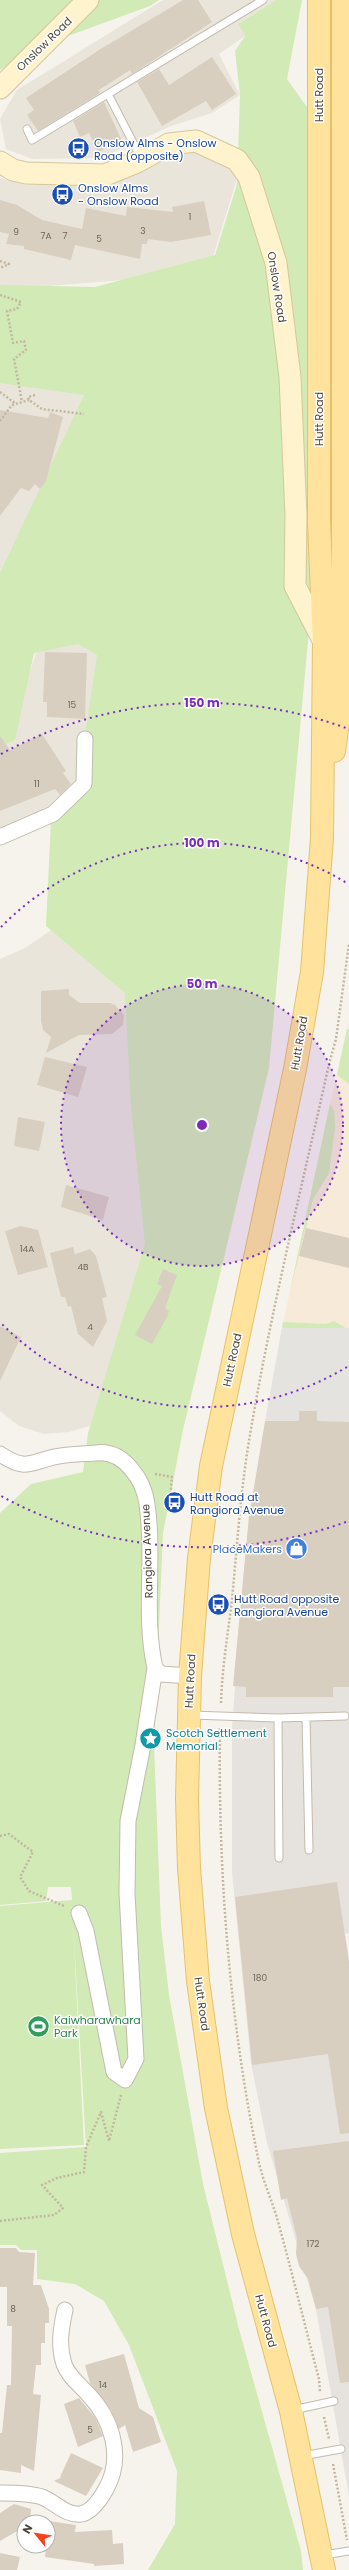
<svg xmlns="http://www.w3.org/2000/svg" width="349" height="2570" font-family="Poppins,sans-serif">
	<style>
		.residential { fill: #eae5da }
		.commercial { fill: #f7ead8 }
		.industrial { fill: #e6e2dd }
		.green { fill: #d2eab5 }
		.parking { fill: #e5e3e0 }
		.building { fill: #d8cfc1 }
		.lines { fill: none; stroke-linecap: round; stroke-linejoin: round }
		.lane-casing { stroke: #c2bbae; stroke-width: 9 }
		.street-casing { stroke: #c2bbae; stroke-width: 17 }
		.secondary-casing { stroke: #d6c79b; stroke-width: 23 }
		.primary-casing { stroke: #e6c16a; stroke-width: 24 }
		.path { stroke: #c4b79f; stroke-width: 2.5; stroke-dasharray: 2 2; stroke-linecap: butt }
		.lane { stroke: #fff; stroke-width: 7 }
		.street { stroke: #fff; stroke-width: 15 }
		.secondary { stroke: #fff3cd; stroke-width: 21 }
		.primary { stroke: #ffe39c; stroke-width: 22 }
		.ring { fill: none; stroke: #7b2cbf; stroke-width: 2; stroke-dasharray: 2 4 }
		.labels { text-anchor: middle; stroke-width: 3; stroke-linejoin: round; paint-order: stroke }
		.number-label { font-size: 9px; fill: #6e675b }
		.street-label { font-size: 11px; fill: #4b4439; stroke: #fff }
		.transit-label { font-size: 11px; fill: #164399; stroke: #fff; text-anchor: start }
		.shop-label { font-size: 11px; fill: #366cbe; stroke: #fff; text-anchor: end }
		.culture-label { font-size: 11px; fill: #0d838f; stroke: #fff; text-anchor: start }
		.leisure-label { font-size: 11px; fill: #27864d; stroke: #fff; text-anchor: start }
		.centre { fill: #7b2cbf; stroke: #fff; stroke-width: 2 }
		.ring-label { font-size: 12px; text-anchor: middle; font-weight: bold; fill: #7b2cbf; stroke: #fff; stroke-width: 3; stroke-linejoin: round; paint-order: stroke }
	</style>
	<rect width="100%" height="100%" fill="#f6f3ec"/>
	<path class="residential" d="M163,0H276L238,24L245,36L219,54L240,95L212,113L171,126L101,158L32,159L6,149L0,119L17,90Z
		M200,147L240,169L208,273L0,290V178L24,185L46,182H94Z
		M0,372L95,395L0,608Z
		M42,636L109,645L98,772L30,830L0,827V736L9,733Z
		M54,928L133,992L148,1253L90,1426L69,1432L44,1434L19,1426L0,1411V959L25,948Z"/>
	<path class="commercial" d="M349,1021V1328H282L330,1104Z"/>
	<path class="industrial" d="M282,1328H349V1933L345,1934L349,1959V2496L316,2309L267,2143L251,2063L232,1872V1728L243,1581L249,1517Z"/>
	<path class="green" d="M0,0H159L150,6L27,51L0,70Z
		M276,0H302L287,79L314,117L315,564L269,1068L183,1430L163,1533L154,1744L161,1926L169,1995L186,2089L203,2184L240,2333L301,2551L303,2570H148L175,2524L177,2471L129,2345L104,2301L75,2284L37,2279V2250H21L16,2245H0V2153L86,2147L73,1922L84,2145L0,2149V1906L72,1900L71,1887H48L46,1901L0,1905V1513L31,1484L83,1472L88,1433L145,1244L131,1107L125,993L46,926L51,820L84,787V741L97,655L78,644L34,653L15,740L0,746V573L84,395L0,383V285L95,287L215,255L237,184L240,95L235,51L245,36L238,24Z
		M347,1029L349,1030V1084L337,1075Z
		M330,1104L334,1111L335,1127L329,1173L313,1199L290,1291Z
		M334,1321L346,1328H282L283,1322L326,1324Z"/>
	<path class="parking" d="M282,1328H349V1422L317,1421V1411L299,1421H265Z"/>
	<path class="building" d="M183,0H198L212,22L132,74L130,70L99,90L100,93L38,131L27,115L34,110L26,98L99,50Z
		M212,57L236,94L212,110L206,101L162,126L137,82L159,69L169,85Z
		M104,102L122,141L98,152L89,133L80,137L73,121Z
		M0,200L17,205L42,220L82,229L86,208L126,216L127,207L173,212L172,207L204,201L211,235L171,242L148,239L147,244H142L140,259L75,245L71,260L24,249V246L6,244L9,234L0,232Z
		M0,410L48,418L50,412L63,417L46,481L40,489L35,484L29,491L21,488L0,516Z
		M45,652L87,653L85,719L47,717V702H43Z
		M42,734L66,771L63,773L71,784L60,795L55,789L0,811V736L10,750Z
		M69,989V995L80,1003H110L115,1005L124,1015L123,1025L112,1034L79,1035L46,1053L51,1037L43,1030L41,1021V991Z
		M45,1057L87,1067L78,1097L37,1085Z
		M18,1117L45,1122L39,1151L14,1146Z
		M66,1185L109,1197L103,1220L61,1207Z
		M21,1226L38,1230L48,1267L18,1275L5,1231Z
		M306,1228L349,1238V1268L299,1256Z
		M73,1247L75,1254L90,1249L96,1256L107,1297L102,1298L107,1321L93,1347L78,1334L71,1306L68,1307L65,1297H61L50,1253Z
		M163,1269L177,1275L165,1308L169,1311L167,1317L152,1344L135,1335L162,1286L157,1284Z
		M0,1326L21,1337L0,1381Z
		M299,1411H317V1421L349,1422V1687H333V1697H246V1687L233,1686L249,1517L265,1421H299Z
		M337,1882L349,1962V2133L340,2134L328,2054L252,2065L235,1897Z
		M349,2141V2382L340,2383L328,2307L316,2309L308,2279L299,2266L296,2254L297,2238L287,2198L281,2200L273,2151Z
		M0,2248H16L19,2252L35,2253L33,2285H41L49,2309V2323H45V2343H41V2365H36L33,2394L41,2395L34,2471L21,2465V2473L0,2470V2433H2L7,2385H11L12,2326H7V2287H0Z
		M124,2354L139,2408L153,2417L161,2442L133,2452L125,2425L119,2429L111,2410L90,2383L85,2365Z
		M79,2398L96,2419L103,2436L78,2447L64,2404Z
		M71,2453L103,2468L86,2496L54,2481L62,2477H60Z
		M14,2504L31,2509L30,2522H24V2527L0,2541V2513Z
		M49,2521L76,2525L75,2532L112,2530L113,2544L123,2543L124,2564L94,2566V2564L45,2557L46,2546H48Z
		M0,2553L20,2557L17,2570H0Z"/>
	<g class="lines">
		<defs>
			<path id="lane" d="M108,94L141,158
				M27,129L32,140L263,0
				M191,1715L278,1718L345,1716
				M306,1717L309,1850
				M278,1718L279,1858
				M293,2410L334,2401
				M302,2456L341,2449
				M324,2555L349,2551"/>
			<path id="street" d="M0,837L53,814L84,784L85,739
				M0,1454C26,1471 28,1463 54,1457C67,1454 82,1454 96,1453C124,1449 144,1481 147,1504C155,1559 143,1614 155,1668L161,1674L190,1676
				M79,1913L86,1931L114,2072L125,2080L136,2059L127,1893L128,1821L143,1745L155,1668
				M0,2493C13,2493 30,2493 42,2497C55,2502 66,2516 81,2514C92,2512 101,2498 106,2489C124,2457 112,2419 88,2394C80,2385 68,2376 64,2364C58,2345 61,2328 65,2310"/>
			<path id="secondary" d="M0,88L88,0
				M0,162L13,170L26,173L105,175L137,162L169,144L196,141L237,160L249,177L276,263L290,377L296,516L295,586L324,642"/>
			<path id="primary" d="M319,0V522L324,642L322,838L312,972L295,1069L211,1466L199,1558L190,1676L187,1799L189,1868L198,1981L216,2108L243,2234L291,2411L324,2570
				M334,751L343,688V0"/>
		</defs>
		<use href="#lane" class="lane-casing"/>
		<use href="#street" class="street-casing"/>
		<use href="#secondary" class="secondary-casing"/>
		<use href="#primary" class="primary-casing"/>
		<path class="path" d="M0,261L9,264L0,268
			M0,295L21,302L17,309L7,311L13,343L24,341L26,350L14,359L22,402
			M0,392L16,404
			M35,395L28,397L29,400L42,409L84,414
			M0,421L12,405L29,400
			M155,1474L172,1477L170,1500
			M221,1703C222,1668 228,1634 232,1599C237,1548 240,1498 248,1447C269,1318 301,1191 329,1064L336,1039L349,944
			M220,1728C218,1872 229,2017 258,2158C262,2179 271,2198 277,2218C292,2272 305,2326 319,2379L320,2392
			M0,1836L9,1834L33,1852L20,1877L29,1891L64,1906
			M0,2221L54,2215L63,2208L42,2185L57,2178L84,2172L86,2147L101,2112L109,2141L121,2095
			M324,2417L329,2439
			M333,2464L347,2540"/>
		<use href="#lane" class="lane"/>
		<use href="#street" class="street"/>
		<use href="#secondary" class="secondary"/>
		<use href="#primary" class="primary"/>
	</g>
	<circle cx="202" cy="1125" r="141" fill="#7b2cbf" fill-opacity=".12"/>
	<g class="ring">
		<circle cx="202" cy="1125" r="141"/>
		<path d="M347 1367A282 282 0 0 1 1 1323M1 927A282 282 0 0 1 347 883"/>
		<path d="M346 1522A422 422 0 0 1 1 1496M1 754A422 422 0 0 1 346 728"/>
	</g>
	<defs>
		<symbol id="bus-disc" viewBox="-11 -11 22 22"><circle r="9.5" fill="#1a4fb4" stroke="#fff"/><path d="M-5-6H5V4H4V6H2V4H-2V6H-4V4H-5ZM-3.5-4V0h7V-4ZM-3.5 1.2v1.5H-2V1.2ZM2 1.2v1.5H3.5V1.2Z" fill="#fff"/></symbol>
		<symbol id="shop-disc" viewBox="-11 -11 22 22"><circle r="9.5" fill="#3f7fe0" stroke="#fff"/><path d="M-5-2.5h2.3a2.7 3.5 0 0 1 5.4 0H5L5.5 6h-11ZM-1.5-2.5h3a1.5 2.3 0 0 0-3 0Z" fill="#fff"/></symbol>
		<symbol id="sight-disc" viewBox="-11 -11 22 22"><circle r="9.5" fill="#0f9aa8" stroke="#fff"/><path d="M0-6L1.8-2.2L6-1.7L2.9 1.2L3.7 5.4L0 3.3L-3.7 5.4L-2.9 1.2L-6-1.7L-1.8-2.2Z" fill="#fff"/></symbol>
		<symbol id="stadium-disc" viewBox="-11 -11 22 22"><circle r="9.5" fill="#2e9e5b" stroke="#fff"/><path d="M0-5a6.5 5 0 1 0 0 10a6.5 5 0 1 0 0-10ZM-3.5-1.8h7v3.6h-7Z" fill="#fff"/></symbol>
	</defs>
	<g fill-rule="evenodd">
		<use href="#bus-disc" x="66" y="136" width="25" height="25"/>
		<use href="#bus-disc" x="50" y="182" width="25" height="25"/>
		<use href="#bus-disc" x="162" y="1490" width="25" height="25"/>
		<use href="#shop-disc" x="284" y="1536" width="25" height="25"/>
		<use href="#bus-disc" x="206" y="1592" width="25" height="25"/>
		<use href="#sight-disc" x="138" y="1726" width="25" height="25"/>
		<use href="#stadium-disc" x="26" y="2014" width="25" height="25"/>
	</g>
	<g class="labels">
		<g class="number-label">
			<text x="190" y="220">1</text>
			<text x="143" y="234">3</text>
			<text x="16" y="235">9</text>
			<text x="46" y="239">7A</text>
			<text x="65" y="239">7</text>
			<text x="99" y="242">5</text>
			<text x="72" y="708">15</text>
			<text x="37" y="787">11</text>
			<text x="27" y="1252">14A</text>
			<text x="83" y="1270">4B</text>
			<text x="90" y="1330">4</text>
			<text x="260" y="1981">180</text>
			<text x="313" y="2247">172</text>
			<text x="13" y="2312">8</text>
			<text x="103" y="2388">14</text>
			<text x="90" y="2433">5</text>
		</g>
		<g class="street-label">
			<text transform="translate(44 44) rotate(-44)" y="4">Onslow Road</text>
			<text transform="translate(319 95) rotate(-90)" y="4">Hutt Road</text>
			<text transform="translate(277 287) rotate(81)" y="4">Onslow Road</text>
			<text transform="translate(319 419) rotate(-90)" y="4">Hutt Road</text>
			<text transform="translate(299 1043) rotate(-80)" y="4">Hutt Road</text>
			<text transform="translate(232 1360) rotate(-78)" y="4">Hutt Road</text>
			<text transform="translate(147 1551) rotate(-92)" y="4">Rangiora Avenue</text>
			<text transform="translate(190 1681) rotate(-87)" y="4">Hutt Road</text>
			<text transform="translate(202 2004) rotate(82)" y="4">Hutt Road</text>
			<text transform="translate(266 2321) rotate(75)" y="4">Hutt Road</text>
		</g>
		<g class="transit-label">
			<text x="94" y="147">Onslow Alms - Onslow<tspan x="94" dy="13">Road (opposite)</tspan></text>
			<text x="78" y="192">Onslow Alms<tspan x="78" dy="13">- Onslow Road</tspan></text>
			<text x="190" y="1501">Hutt Road at<tspan x="190" dy="13">Rangiora Avenue</tspan></text>
			<text x="234" y="1603">Hutt Road opposite<tspan x="234" dy="13">Rangiora Avenue</tspan></text>
		</g>
		<g class="shop-label">
			<text x="282" y="1553">PlaceMakers</text>
		</g>
		<g class="culture-label">
			<text x="166" y="1737">Scotch Settlement<tspan x="166" dy="13">Memorial</tspan></text>
		</g>
		<g class="leisure-label">
			<text x="54" y="2024">Kaiwharawhara<tspan x="54" dy="13">Park</tspan></text>
		</g>
	</g>
	<circle cx="202" cy="1125" r="6" class="centre"/>
	<g class="ring-label">
		<text x="202" y="707">150 m</text>
		<text x="202" y="847">100 m</text>
		<text x="202" y="988">50 m</text>
	</g>
	<g transform="translate(36 2534) rotate(300)"><circle r="19" fill="#ffffff" stroke="#b7b4b0"/>
	<path d="M0-3L7 15L0 10L-7 15Z" fill="#fc3f1d"/>
	<text y="-6" font-size="11" font-weight="bold" text-anchor="middle" fill="#4b4439">N</text>
	</g>
</svg>
